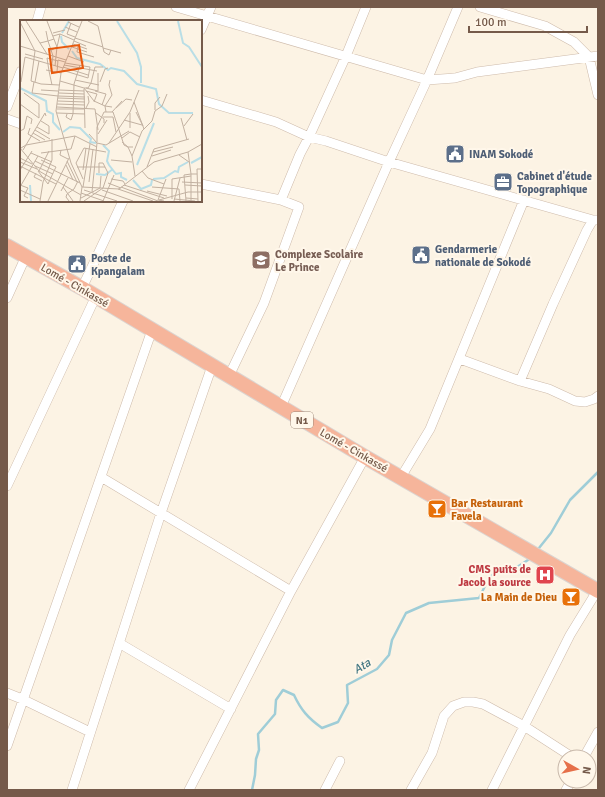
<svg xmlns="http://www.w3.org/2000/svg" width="605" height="797" font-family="Signika,sans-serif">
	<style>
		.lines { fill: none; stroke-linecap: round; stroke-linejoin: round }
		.stream { stroke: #9fcdd7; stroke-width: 2.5 }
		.minor-casing { stroke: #cebbab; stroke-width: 10 }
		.highway-casing { stroke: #dbd4d0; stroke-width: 16 }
		.minor { stroke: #fff; stroke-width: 9 }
		.highway { stroke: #f6b59b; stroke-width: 14 }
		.labels { text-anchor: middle; stroke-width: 4; stroke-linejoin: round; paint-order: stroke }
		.shield { fill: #fff7ea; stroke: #9e897a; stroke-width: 1 }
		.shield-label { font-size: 10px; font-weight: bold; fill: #755a4a }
		.service-label { font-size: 11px; font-weight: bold; fill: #4e5e75; stroke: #fff7ea; text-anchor: start }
		.education-label { font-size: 11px; font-weight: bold; fill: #785e54; stroke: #fff7ea; text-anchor: start }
		.street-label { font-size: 11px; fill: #755a4a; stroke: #fff7ea }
		.food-label { font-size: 11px; font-weight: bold; fill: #c56008; stroke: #fff7ea; text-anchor: start }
		.health-label { font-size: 11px; font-weight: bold; fill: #be3a42; stroke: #fff7ea; text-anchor: end }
		.water-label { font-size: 12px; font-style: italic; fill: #407581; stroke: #fff7ea }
		.inset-river { fill: none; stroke: #b9dee6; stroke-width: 2 }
		.inset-road { fill: none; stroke: #c2b1a1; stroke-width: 1 }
		.view { fill: #e8590c; fill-opacity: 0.15; stroke: #e8590c; stroke-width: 2 }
		.inset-edge { fill: none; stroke: #755a4a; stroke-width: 2 }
	</style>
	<rect width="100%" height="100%" fill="#fcf3e4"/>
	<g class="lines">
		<path class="stream" d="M539,548L551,533L570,500L598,472
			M252,790L255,775L256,759L259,750L258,734L275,714L276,700L283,690L294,695C301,710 308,718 322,728L338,722L348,703L347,685L377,669L389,655L392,640L406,613L429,603L479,598L487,582L497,569H514L528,560"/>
		<defs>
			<path id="minor" d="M176,7L427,80L455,78L477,72L598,56
				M480,7L545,26L574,42L589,57L598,95
				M37,21L41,7
				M201,30L211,7
				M201,100L276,122L309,137L326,141L389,162L593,220H598
				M7,107L21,71
				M7,119L21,124
				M201,184L281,200L299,207L264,303L229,376
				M281,200L300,154L309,137L346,56L366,7
				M82,288L123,201
				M7,298L26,256
				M460,359L520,381L549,389L575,401L585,402L594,399L598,396
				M520,381L553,304L587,230L593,220
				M281,407L389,162L427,80L458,7
				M101,477L291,591
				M401,477L430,429L524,200
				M7,486L96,296
				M119,643L231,709
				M7,693L22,699L90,732
				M7,746L152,330
				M584,757L598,732
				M72,790L161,513L212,366
				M189,790L291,591L365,457
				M325,790L340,761
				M411,790L432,753L444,716L453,706L464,702H473L483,704L524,726L572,757
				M492,790L570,635L597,591
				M566,790L571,781"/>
			<path id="highway" d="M7,246L82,288L365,457L598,591"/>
		</defs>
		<use href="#minor" class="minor-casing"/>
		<use href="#highway" class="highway-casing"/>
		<use href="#minor" class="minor"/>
		<use href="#highway" class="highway"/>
	</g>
	<defs>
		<symbol id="civic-square" viewBox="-11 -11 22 22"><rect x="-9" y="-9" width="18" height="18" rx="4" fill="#5c6f8a" stroke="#fff7ea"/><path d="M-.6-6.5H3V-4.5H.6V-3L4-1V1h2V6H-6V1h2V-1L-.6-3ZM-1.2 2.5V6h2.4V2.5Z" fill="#fff"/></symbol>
		<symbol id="office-square" viewBox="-11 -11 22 22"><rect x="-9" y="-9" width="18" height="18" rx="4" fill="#5c6f8a" stroke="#fff7ea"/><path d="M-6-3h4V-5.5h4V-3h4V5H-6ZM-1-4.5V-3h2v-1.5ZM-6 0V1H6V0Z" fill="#fff"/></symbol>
		<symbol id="school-square" viewBox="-11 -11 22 22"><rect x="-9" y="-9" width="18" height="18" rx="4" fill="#8d6e63" stroke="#fff7ea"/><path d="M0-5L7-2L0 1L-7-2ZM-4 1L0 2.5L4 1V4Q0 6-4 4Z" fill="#fff"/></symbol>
		<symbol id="bar-square" viewBox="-11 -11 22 22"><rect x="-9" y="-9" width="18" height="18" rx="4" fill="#e8710a" stroke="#fff7ea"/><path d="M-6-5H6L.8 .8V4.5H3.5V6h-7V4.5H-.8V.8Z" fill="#fff"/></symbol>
		<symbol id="hospital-square" viewBox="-11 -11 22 22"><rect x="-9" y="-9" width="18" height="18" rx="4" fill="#e0444e" stroke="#fff7ea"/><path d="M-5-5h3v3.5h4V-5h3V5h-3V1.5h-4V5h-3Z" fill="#fff"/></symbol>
	</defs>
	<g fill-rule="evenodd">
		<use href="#civic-square" x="444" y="143" width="22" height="22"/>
		<use href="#office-square" x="492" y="171" width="22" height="22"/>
		<use href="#civic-square" x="410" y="244" width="22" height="22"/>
		<use href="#school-square" x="250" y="249" width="22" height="22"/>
		<use href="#civic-square" x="66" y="253" width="22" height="22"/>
		<use href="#bar-square" x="426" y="498" width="22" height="22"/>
		<use href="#hospital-square" x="534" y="564" width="22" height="22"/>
		<use href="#bar-square" x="560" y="586" width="22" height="22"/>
	</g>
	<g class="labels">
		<rect class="shield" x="291" y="412" width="22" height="16" rx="3"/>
		<g class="shield-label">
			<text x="302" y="424">N1</text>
		</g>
		<g class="service-label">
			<text x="469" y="158">INAM Sokodé</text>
			<text x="517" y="180">Cabinet d'étude<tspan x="517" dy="13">Topographique</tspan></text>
			<text x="435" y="253">Gendarmerie<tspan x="435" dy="13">nationale de Sokodé</tspan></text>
			<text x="91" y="262">Poste de<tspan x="91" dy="13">Kpangalam</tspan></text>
		</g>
		<g class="education-label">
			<text x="275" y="258">Complexe Scolaire<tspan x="275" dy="13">Le Prince</tspan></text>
		</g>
		<g class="street-label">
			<text transform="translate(75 285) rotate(30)" y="4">Lomé - Cinkassé</text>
			<text transform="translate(354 450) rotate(30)" y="4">Lomé - Cinkassé</text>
		</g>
		<g class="food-label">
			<text x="451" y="507">Bar Restaurant<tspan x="451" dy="13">Favela</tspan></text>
			<text x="557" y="601" text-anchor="end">La Main de Dieu</text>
		</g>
		<g class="health-label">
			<text x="531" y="573">CMS puits de<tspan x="531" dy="13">Jacob la source</tspan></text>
		</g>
		<g class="water-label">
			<text transform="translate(362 666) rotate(-31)" y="4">Ata</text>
		</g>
	</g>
	<g transform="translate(20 20)">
		<rect width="182" height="182" fill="#fcf3e4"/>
		<path class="inset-river" d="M97,1L117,33L121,47V63M158,1L163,23L169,27L182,47M42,13L49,1M41,16L42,22L49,29M52,31L57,38L80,44L88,50L91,48L104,51L117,64L136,69L139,84L149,93H173M0,68L26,81L27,91L33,94V102L40,110M43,112L50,107L60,108L71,119L70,122L76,123M83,125L89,131L87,141L89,145L96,154L101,153V157L107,160M171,143L182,137M117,145L134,103M76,154L85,155L93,149M133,159L144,158L155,151L158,152L159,147L168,142M113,160L121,169L131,165L132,160M10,165L11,181"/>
		<path class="inset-road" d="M6,1L27,34M27,1L37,27L35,46M68,1L78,6L84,32L89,35L91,30M0,2L15,31L11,61L21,64L39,65M48,2L59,7M51,3L47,14L55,17M45,7L57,12M33,13L45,10M33,16L40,14L54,20M55,18L83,27M54,21L66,26M20,23L28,21L26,11M53,24L67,29M0,26L46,40M58,26L57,32L74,37M52,27L67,32M83,28L101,33M30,31L37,27L40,14M5,34L23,39M48,36L64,42M44,45L77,51M43,47L68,55M31,49L33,36L28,21L34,19M26,50L41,53M42,50L68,58L70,47L45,43M29,51L27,38L38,41M29,51L32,65M37,52L38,40L45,42M55,60L79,65M90,60L89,65L92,75L85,86L92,87M40,61L64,68L74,81L85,86L86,92H93L104,125L108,127L112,136M1,62L5,37L43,48M14,62L12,73L38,76M15,62L19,41M80,62L85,49L88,48M64,68H68L71,63L75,47H83M66,68L78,71V53M64,69L65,108M21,70L38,71M39,70L64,71M66,71L77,74L74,82M75,71L86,74L82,85M4,73L19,84V98M39,73L64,74M38,76L65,77M38,78L65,79M38,81L65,82M114,82L124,109M0,84L19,98M37,84L65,85M37,87L75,89L78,110M66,88L69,82L68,76M96,88L106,79L112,80M37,89H65M135,90V83L140,77M92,92L102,81M116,92L123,106M37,93L65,94M76,93L84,99V103M47,94L46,97L51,100L53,94M53,94L54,64L60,45M83,97H93L96,112M161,98L167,120M104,100L122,105M164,106L173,94M17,107L29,114V106L21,101M10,108L8,114L20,121M110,108V93M15,110L30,119M0,111L4,109L7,96L12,99L11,104M13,113L25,120M69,114L77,123L72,172M78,114L87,100M102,118L110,112L120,117M77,122V107L84,92H86M102,122L108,127H113M77,123L86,125L109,111M89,123L110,92L119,70M0,128L19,151L61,175M1,128L6,125L55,116L77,127M3,130L25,93L26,96M41,130L40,135L48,139M133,132L153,127M168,132L171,154H177M11,133L32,142M21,133L51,129L55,116M159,135L169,142M132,136L151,130M0,138L12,144M21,140L36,147L34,151M91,140L112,142M15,141L60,163M47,141L57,162M0,142L17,149M46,145L53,160M0,146L36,164M15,146L33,154M57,147H85M127,147L134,129L169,119M0,150L12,131M63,150L66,128M18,151L28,164L34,151M19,151L29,131M122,151L128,158L144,164M16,153L14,157L22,161M115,156L112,136L122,111L132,101L135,91L142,86L147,74M63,159L56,143L64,128L86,132M91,159L103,161L105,164M69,162L73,129M162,162L182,163M88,163L101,168M0,165L8,168L4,176L8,178M104,165L144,178M165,165L182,166M0,167L18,136M43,167L53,181M62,167L99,169L134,142L168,132L182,124M63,167L70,124M101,167L138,181M132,167L159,169L160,181M98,169L133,181M0,170L20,179M64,170L97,181M82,170L113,181M41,171L48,158M127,171L147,176M61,173L84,181M61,178L80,168L81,156M166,178L178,179M152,179V159L171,156M154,179L175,181M139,180L168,172H182M20,181L23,162L32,140V119M28,181L49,138M49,181L46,177L47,174L54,169L58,161M60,181L62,167L51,143L36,91L41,53L62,1M64,181L83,168L88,153L83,143H79V153M83,181L94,155M144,181L138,180L146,159M154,181L160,158M166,181L164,155L171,154V181M178,181L177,149H182"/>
		<path class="view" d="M59,25L63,48L32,53L29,29Z"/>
		<rect width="182" height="182" class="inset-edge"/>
	</g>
	<rect width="605" height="797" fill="none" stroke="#755a4a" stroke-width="16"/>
	<g transform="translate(577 769) rotate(98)"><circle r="19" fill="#fff7ea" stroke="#c8b8aa"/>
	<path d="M0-3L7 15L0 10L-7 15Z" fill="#e6704a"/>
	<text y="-6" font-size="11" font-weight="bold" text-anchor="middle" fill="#755a4a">N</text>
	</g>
	<path d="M469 26v6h118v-6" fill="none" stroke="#755a4a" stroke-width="2"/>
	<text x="475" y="26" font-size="12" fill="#755a4a" stroke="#fff7ea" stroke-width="3" paint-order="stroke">100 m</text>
</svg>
